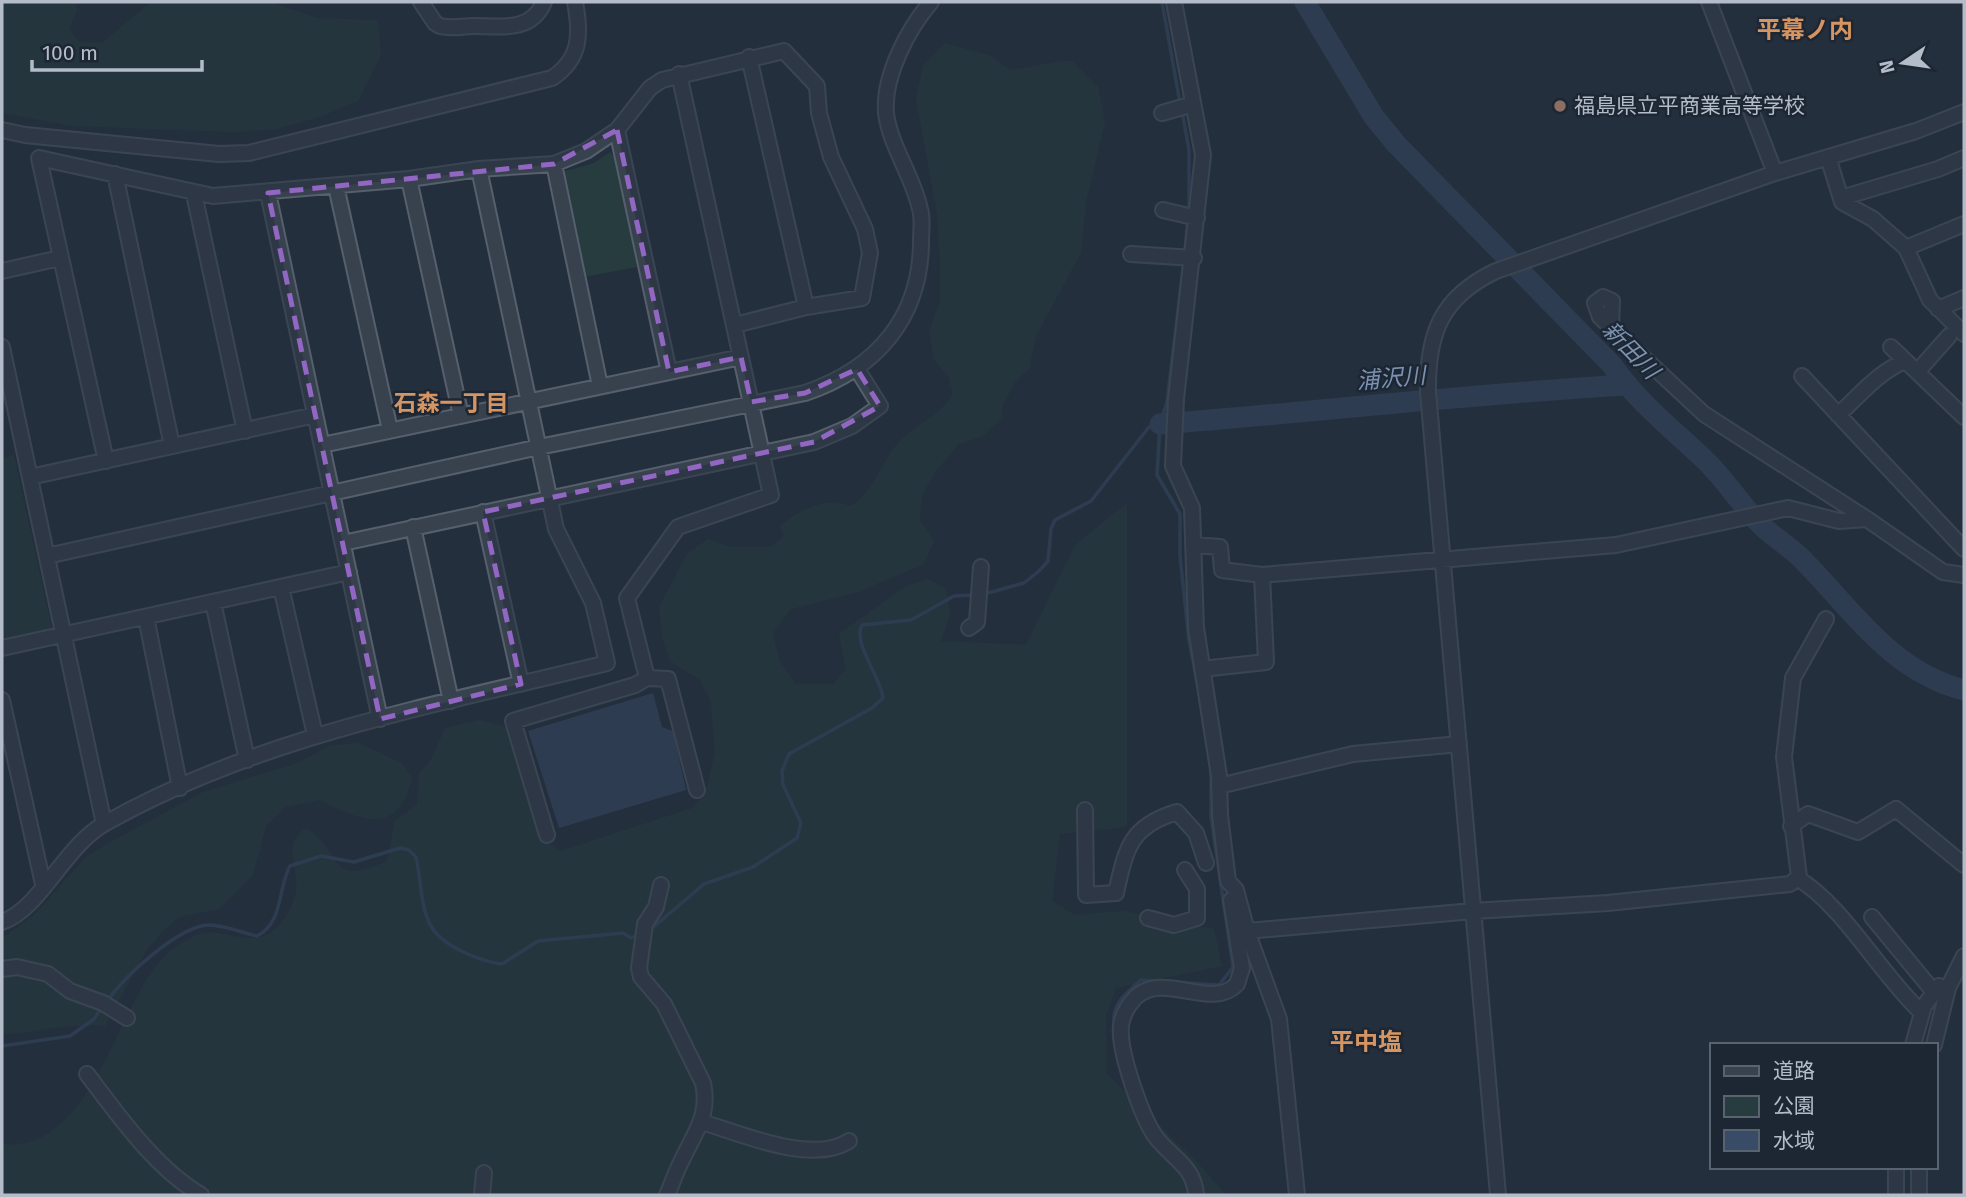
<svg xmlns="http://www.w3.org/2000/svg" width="1966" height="1197" font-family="'Fira Sans','Noto Sans JP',sans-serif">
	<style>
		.green { fill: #263c3f }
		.water { fill: #394c67 }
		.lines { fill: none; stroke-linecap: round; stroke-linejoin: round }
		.stream { stroke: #394c67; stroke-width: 3.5 }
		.river { stroke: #394c67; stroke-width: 21 }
		.minor-casing { stroke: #565f6c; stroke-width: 18 }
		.minor { stroke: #38414e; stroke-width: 14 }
		.marked { fill: none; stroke: #9266c3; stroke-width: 5; stroke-dasharray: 14 9; stroke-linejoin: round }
		.education-dot { fill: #8d6e63; stroke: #1d2633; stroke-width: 2.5 }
		.labels { text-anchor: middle; stroke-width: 5; stroke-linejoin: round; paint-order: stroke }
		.poi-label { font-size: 21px; fill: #b4bcc9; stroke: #1d2633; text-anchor: start }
		.water-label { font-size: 23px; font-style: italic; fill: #7c92b1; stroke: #1d2633 }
		.neighbourhood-label { font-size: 23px; font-weight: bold; fill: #d59563; stroke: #1d2633 }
		.quarter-label { font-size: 24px; font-weight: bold; fill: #d59563; stroke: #1d2633 }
	</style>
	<rect width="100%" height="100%" fill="#242f3e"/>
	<path class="green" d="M2,2H76L77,11L69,29L79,42L102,43L151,2H270L317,18L378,20L381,55L358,101L320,117L276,129L235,132L73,126L2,113Z
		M945,43L991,56L1010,70C1032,68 1050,61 1072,61L1098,87L1105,122L1086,202L1081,253L1036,336L1029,369L1015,382L1003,405L1001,419L983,436L959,444L936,471L922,495L920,520L934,541L924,564L858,592L791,609L773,633L779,660L796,684H833L846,669L839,634L905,587L928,579L946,589L950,614L941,641L1026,645L1075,545L1127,503V827L1060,834L1052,900L1074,915L1123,911L1214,929L1222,966L1116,988L1106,1015L1107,1074L1197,1162L1226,1195H2V1144C87,1153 114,1021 154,969C166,952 194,929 216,933C239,936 263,946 280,924C287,915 295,902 296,891C299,866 281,844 306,828C346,854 326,888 387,861L395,821L417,805L419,774L432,758L445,728L480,720L504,726L521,752L542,838L561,851L692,808L706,792L715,752L711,702L700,680L670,661L662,637L659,607L687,554L708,539L731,547H770L784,536L780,526C801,509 823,497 851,506C878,488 879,462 900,441C918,422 941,416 953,393L948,376L934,360L929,331L940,302V259L937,214L916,99L923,66Z
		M610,152L617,160L637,267L584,277L562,172L594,163Z
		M14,455L52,630L2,641V458Z
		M359,743L401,763L412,778C398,837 361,821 320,800L286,807L266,826L253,875L229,900L218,909L179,917L163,931L146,951L105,1026C70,1022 37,1033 2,1034V938L33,916L86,857L114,840L203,792L298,763L329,746Z"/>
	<path class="water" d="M653,693L662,727L673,731L686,790L559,828L528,731Z"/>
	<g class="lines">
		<path class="stream" d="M1162,2L1180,103
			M1182,111L1189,150V211
			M1185,252L1188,218
			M1184,260L1167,402L1160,424L1157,475L1180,514V556L1189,641L1199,691
			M984,594L1024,583L1039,571L1048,561L1051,529L1055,520L1091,501L1149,427L1160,424
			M650,930L704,884L753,867L797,838L801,823L783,785L782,771L789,754L872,708L883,698C881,677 852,643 862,625L911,620L954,596L976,595
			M107,1001C124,977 178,926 209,925C224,925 243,933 257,936C284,922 277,890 290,866L321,856L354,862L400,848L409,850L416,857C421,878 420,907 431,926C443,947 480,961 502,964L538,941L623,933L631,938L640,934
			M1115,1029C1109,1006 1125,994 1141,980L1219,985L1233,967L1211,817V771
			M2,1046L70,1036L94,1019L102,1007"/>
		<path class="river" d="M1305,2L1374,117L1397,145L1612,365C1638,403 1675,431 1708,463C1727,482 1741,505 1760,524C1773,537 1789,546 1801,558C1852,609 1890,671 1964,690
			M1160,424C1316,412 1470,394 1626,385"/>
		<defs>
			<path id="minor" d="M421,2L435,23L440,26C452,29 462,26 474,26C500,26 531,33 544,2
				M1174,2L1203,155L1176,399L1173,466L1192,508L1196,628L1219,776L1220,815L1228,881L1236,890L1247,931L1279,1019L1297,1195
				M1709,2L1775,173
				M749,57L806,307
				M1162,113L1193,104
				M2,130L25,135L219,154L249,153L552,78C581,59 581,34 575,2
				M617,130L669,372
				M1828,157L1842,202L1873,219L1906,248L1930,300L1964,334
				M554,164L600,386
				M115,174L172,446
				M409,179L461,416
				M336,186L390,430
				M268,193L380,719
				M194,194L245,431
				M1841,198L1938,169L1964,158
				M1163,210L1197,218
				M1906,248L1964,224
				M1131,254L1194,258
				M2,271L60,258
				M1938,309L1964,298
				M1611,327L1612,301L1603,297L1595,303L1600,317L1704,414L1867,519
				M2,347L104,824
				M1891,347L1964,417
				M1917,372L1949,336
				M1802,376L1964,549
				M1838,415C1859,396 1880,370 1906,361
				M322,445L741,357
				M106,461L39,158L213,196L409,179L479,169L554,164L586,151L617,130L650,88L662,80L784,51L817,86L819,113L831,157L865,229L870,253L862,298L806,307L735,325
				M30,477L315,415
				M483,512L521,684
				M413,527L451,701
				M343,543L814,442L852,426L880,406L857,369
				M1194,545L1220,547L1222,570L1262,575L1616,545L1788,508L1839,521L1867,519L1943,572L1964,575
				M47,556L539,447L805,393C876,369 921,318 921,241C921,230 923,218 920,209C913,176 890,146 886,113C883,76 908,29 931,2
				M281,587L315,735
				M213,602L247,760
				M146,617L180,788
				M969,628L977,622L981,567
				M2,648L349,572
				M1202,669L1266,662L1262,575
				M647,678L627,598L678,527L771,495L679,74
				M2,700L43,884
				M1219,786L1353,754L1459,744
				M1085,810L1086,895L1116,893C1126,848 1130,826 1177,812L1196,833L1206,863
				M1791,826L1808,814L1858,832L1896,809L1964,865
				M547,835L513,721L635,685L647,678L668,679L697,790
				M1797,878C1843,905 1880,974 1922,1013
				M661,885L656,907L645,924L639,968L641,977L664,1004L703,1083C710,1115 695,1132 682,1160C676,1171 672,1184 667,1195
				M1872,917L1933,991
				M1148,918L1174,925L1197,918V889L1185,870
				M2,922C40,909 64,847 104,824C259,736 437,705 607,663L593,603L556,529L479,169
				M1247,931L1473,911L1608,903L1790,884L1799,877L1784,757L1793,678L1826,619
				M2,969L17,967L48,974L70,991L103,1003L127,1018
				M1913,1045L1924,1006L1939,986
				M1934,1045L1948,988L1964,956
				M87,1074C119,1116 155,1168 201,1195
				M702,1122C742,1134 812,1165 849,1141
				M1919,1167V1195
				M482,1195L484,1173
				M1196,1195C1194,1165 1171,1158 1155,1136C1141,1115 1118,1050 1121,1025C1123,1014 1129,1004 1136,997C1164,971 1212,1011 1237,984L1242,968L1231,900
				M1498,1195L1428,392C1427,334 1441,297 1496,271L1775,173L1916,131L1964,112
				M1896,1195V1167"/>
		</defs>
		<use href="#minor" class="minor-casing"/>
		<use href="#minor" class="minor"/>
	</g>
	<path d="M0 0H1966V1197H0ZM617,130L669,372L741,357L751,402L805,393L857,369L880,406L814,442L483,512L521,684L380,719L268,193L554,164Z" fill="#242f3e" fill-opacity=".55" fill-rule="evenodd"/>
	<path class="marked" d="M617,130L669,372L741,357L751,402L805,393L857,369L880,406L814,442L483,512L521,684L380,719L268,193L554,164Z"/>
	<circle class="education-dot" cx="1560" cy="106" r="7"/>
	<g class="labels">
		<g class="poi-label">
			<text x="1574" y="113">福島県立平商業高等学校</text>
		</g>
		<g class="water-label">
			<text transform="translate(1631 350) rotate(46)" y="8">新田川</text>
			<text transform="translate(1391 378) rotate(-5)" y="8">浦沢川</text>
		</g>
		<g class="neighbourhood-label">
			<text x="451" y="411">石森一丁目</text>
		</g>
		<g class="quarter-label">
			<text x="1805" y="38">平幕ノ内</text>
			<text x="1366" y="1050">平中塩</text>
		</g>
	</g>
	<rect width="1966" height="1197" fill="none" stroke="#b4bcc9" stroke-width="7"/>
	<rect x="1710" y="1043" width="228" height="126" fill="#1d2633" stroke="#59626f" stroke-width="2"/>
	<rect x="1724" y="1066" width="35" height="10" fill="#38414e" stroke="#59626f" stroke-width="2"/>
	<text x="1773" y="1078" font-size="21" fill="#b4bcc9">道路</text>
	<rect x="1724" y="1096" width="35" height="21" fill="#263c3f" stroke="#59626f" stroke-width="2"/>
	<text x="1773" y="1113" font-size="21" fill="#b4bcc9">公園</text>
	<rect x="1724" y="1130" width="35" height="21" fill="#394c67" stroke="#59626f" stroke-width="2"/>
	<text x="1773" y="1148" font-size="21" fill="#b4bcc9">水域</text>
	<g transform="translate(1903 63) rotate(257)" stroke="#1d2633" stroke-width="5" paint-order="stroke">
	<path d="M0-5L12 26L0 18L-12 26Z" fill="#b4bcc9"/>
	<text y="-10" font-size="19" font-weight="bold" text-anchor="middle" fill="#b4bcc9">N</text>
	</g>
	<path d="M32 60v10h170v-10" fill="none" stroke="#b4bcc9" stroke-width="3.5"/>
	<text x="42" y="60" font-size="21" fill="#b4bcc9" stroke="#1d2633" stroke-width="5" paint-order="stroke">100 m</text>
</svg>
